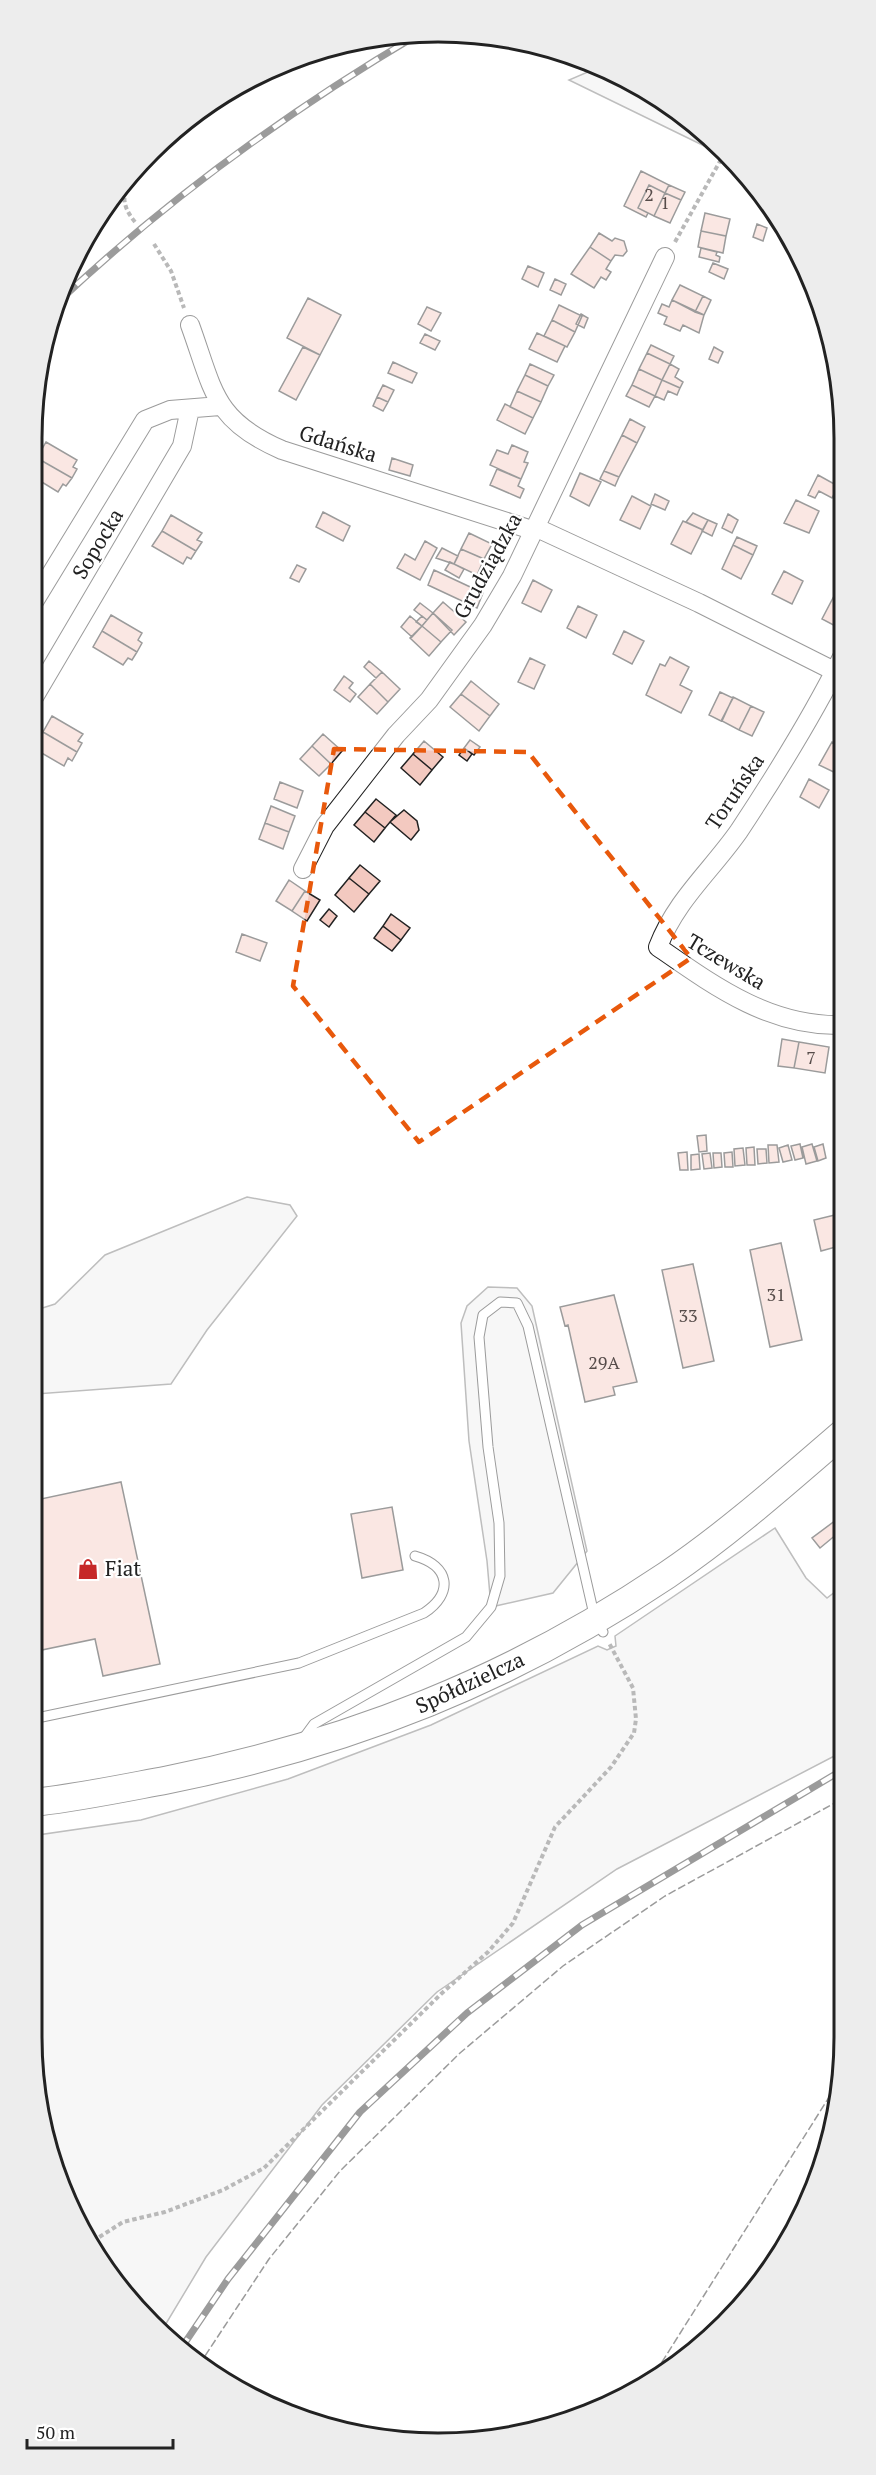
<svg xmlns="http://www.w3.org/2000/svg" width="876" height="2475" font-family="'PT Serif',serif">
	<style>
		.green { fill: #eee; stroke: #6f6f6f; stroke-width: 1.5 }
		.parking { fill: #ededed; stroke: #6f6f6f; stroke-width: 1.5 }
		.building { fill: #f3c9c0; stroke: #222; stroke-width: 1.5 }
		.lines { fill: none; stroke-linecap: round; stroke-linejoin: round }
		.service-casing { stroke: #222; stroke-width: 11 }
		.minor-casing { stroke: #222; stroke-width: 20 }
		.primary-casing { stroke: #222; stroke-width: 29 }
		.path { stroke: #646464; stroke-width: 4; stroke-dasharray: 4.5 3; stroke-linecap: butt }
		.service { stroke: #fff; stroke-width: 9 }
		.minor { stroke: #fff; stroke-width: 18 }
		.primary { stroke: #fff; stroke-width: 27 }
		.rail-casing { stroke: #222; stroke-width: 7 }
		.rail { stroke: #fff; stroke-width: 4.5; stroke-dasharray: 14; stroke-linecap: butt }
		.fence { stroke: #222; stroke-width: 1.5; stroke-dasharray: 8 3; stroke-linecap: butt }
		.marked { fill: none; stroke: #e8590c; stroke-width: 4.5; stroke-dasharray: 12 8; stroke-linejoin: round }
		.labels { text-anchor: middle; stroke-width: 4.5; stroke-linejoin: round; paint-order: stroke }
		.number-label { font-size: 18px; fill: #564c4a }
		.street-label { font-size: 21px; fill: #222; stroke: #fff }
		.poi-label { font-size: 21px; fill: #222; stroke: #fff; text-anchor: start }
		.rim { fill: none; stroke: #222; stroke-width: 3 }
	</style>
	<rect width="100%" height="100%" fill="#fff"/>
	<path class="green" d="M597,68L642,86L729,158L569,80Z
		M247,1197L290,1205L297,1216L207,1330L171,1384L36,1394V1310L55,1304L105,1255Z
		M775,1528L806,1578L827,1598L844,1585V1751L617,1869L437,1992L322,2105L206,2257L161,2332L133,2305L62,2192L39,2116L38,1835L141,1820L288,1779L431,1725L598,1646L607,1650L616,1646L615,1636Z"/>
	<path class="parking" d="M488,1287L517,1288L532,1306L587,1551L553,1593L491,1607L487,1561L469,1441L461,1323L467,1306Z"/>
	<path class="building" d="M641,171L669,185L665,193L649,185L638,208L648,213L646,217L624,206Z
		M649,185L665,193L654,216L638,208Z
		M669,185L685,192L681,200L665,193Z
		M665,193L681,200L670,223L654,216Z
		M705,213L730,219L726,236L701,231Z
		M757,224L767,228L763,241L753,237Z
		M701,231L726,236L723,253L698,247Z
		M599,233L612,241L615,238L624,241L627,251L623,256L615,255L611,261L590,247Z
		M590,247L611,261L606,269L611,272L606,280L601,277L594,288L571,274Z
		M701,248L717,252L716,255L720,257L719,262L699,257Z
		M713,263L728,269L724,279L709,272Z
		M528,266L544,273L538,287L522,279Z
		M555,279L566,284L561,295L550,290Z
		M680,285L703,296L695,312L672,300Z
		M703,296L711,300L704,315L695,312Z
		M308,298L341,315L320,355L287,338Z
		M672,300L704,315L699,333L683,325L680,331L664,324L667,317L658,313L662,304L669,307Z
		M559,305L582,316L575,332L552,320Z
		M427,307L441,313L431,331L418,324Z
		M581,314L588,318L584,328L576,324Z
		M552,320L575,332L567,347L544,336Z
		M537,333L565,346L557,362L529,349Z
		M425,334L440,341L435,350L420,343Z
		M651,345L674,356L670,364L647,353Z
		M303,347L320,355L296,400L279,391Z
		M714,347L723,352L718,363L709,359Z
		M647,353L670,364L662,380L639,369Z
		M393,362L417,373L412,383L388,373Z
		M530,364L554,375L548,386L525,375Z
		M670,364L679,369L675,377L683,382L680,388L662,380Z
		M639,369L662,380L655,396L632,385Z
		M525,375L548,386L541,402L517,391Z
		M662,380L680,388L677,395L668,391L664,400L655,396Z
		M383,385L394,390L388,402L377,397Z
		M632,385L655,396L649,407L626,396Z
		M517,391L541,402L533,418L510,407Z
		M377,397L388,402L383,411L373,406Z
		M505,404L533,418L525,434L497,420Z
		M630,419L645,427L637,443L622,435Z
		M622,435L637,443L619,477L604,471Z
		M46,442L77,460L73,467L77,469L72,478L37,458Z
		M512,445L528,452L524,462L528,463L521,479L490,465L497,450L508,454Z
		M37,458L72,478L66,486L63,484L58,492L32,476V466Z
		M392,458L413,465L410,476L389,470Z
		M497,469L521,479L518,486L524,489L520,498L490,485Z
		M604,471L619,477L615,486L600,479Z
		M580,473L601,482L589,506L570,496Z
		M818,475L838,486L832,498L819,491L815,498L808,495Z
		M655,494L669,501L665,510L651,504Z
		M632,496L651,506L640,529L620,520Z
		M796,500L819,511L809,533L784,523Z
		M323,512L350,526L343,541L316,527Z
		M693,513L708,520L703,530L686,522Z
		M728,514L738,520L732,533L722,528Z
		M171,515L202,533L197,540L202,542L196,551L162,531Z
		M708,520L717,524L712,536L702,531Z
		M683,521L703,530L691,554L671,544Z
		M162,531L196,551L191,559L187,557L183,564L152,546Z
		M469,533L492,544L484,559L461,549Z
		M737,537L757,546L753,555L733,545Z
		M425,541L437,548L420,580L397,568L405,554L415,560Z
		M733,545L753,555L741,579L722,569Z
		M442,548L458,556L454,564L436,558Z
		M461,549L484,559L477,575L454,564Z
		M450,562L464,569L459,578L445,570Z
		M297,565L306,569L299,582L290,578Z
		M434,570L483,593L477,608L428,585Z
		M784,571L803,581L792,604L772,594Z
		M533,580L552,590L541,612L522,603Z
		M834,596L841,600V629L822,619Z
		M443,602L466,622L454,635L433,613Z
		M420,603L433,613L427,620L414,610Z
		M578,606L597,615L586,638L567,628Z
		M433,613L452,630L441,642L422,626Z
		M111,615L142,633L138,640L142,643L137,652L102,631Z
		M410,616L422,626L412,637L401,627Z
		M422,616L427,620L422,626L416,622Z
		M422,626L441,642L429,656L410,638Z
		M102,631L137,652L132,660L128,658L123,665L93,647Z
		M624,631L644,641L632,664L613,654Z
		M670,657L689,667L680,685L692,691L681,713L646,695L660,664L665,666Z
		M530,658L545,665L534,689L518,682Z
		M369,661L382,672L376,678L364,667Z
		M382,672L400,689L388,702L370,684Z
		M344,676L353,683L349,688L356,694L350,702L334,690Z
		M471,681L499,704L490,716L461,694Z
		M370,684L388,702L377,714L358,697Z
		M720,692L733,698L721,721L709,715Z
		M461,694L490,716L479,731L450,707Z
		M733,697L751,706L739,730L722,721Z
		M751,706L764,712L752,736L739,730Z
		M52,716L83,734L78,741L82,743L77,752L43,732Z
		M43,732L77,752L72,761L68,758L64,766L33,748Z
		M323,734L342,751L331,764L312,746Z
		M470,740L480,747L474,755L464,748Z
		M424,741L443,757L432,770L413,754Z
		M832,742L842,747V776L819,765Z
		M312,746L331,764L319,776L300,759Z
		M464,748L472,754L467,761L459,755Z
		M413,754L432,770L420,785L401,768Z
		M809,779L829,790L819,808L800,797Z
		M280,782L303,791L297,808L274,799Z
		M376,799L396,815L385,828L365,812Z
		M271,806L295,816L289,832L265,823Z
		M404,810L417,821L419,830L411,840L390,822Z
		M365,812L385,828L374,842L354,825Z
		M265,823L289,832L283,849L259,839Z
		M33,840L38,843L33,850L38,852L33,859Z
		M360,865L380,881L369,894L349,878Z
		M349,878L369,894L354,912L335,895Z
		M289,880L305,891L292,911L276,901Z
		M305,891L320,900L307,921L292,911Z
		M329,909L337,916L329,927L320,920Z
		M391,914L410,928L401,940L383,926Z
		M383,926L401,940L392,951L374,938Z
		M242,934L267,943L260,961L236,952Z
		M782,1039L799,1042L794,1068L778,1066Z
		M799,1042L829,1047L825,1073L794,1068Z
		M706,1135L707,1151L699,1152L697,1136Z
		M800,1144L803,1158L795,1160L791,1146Z
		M812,1144L817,1161L806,1164L802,1147Z
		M823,1144L826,1158L818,1161L814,1147Z
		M768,1145H777L779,1162L769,1163Z
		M788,1145L792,1160L783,1162L779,1148Z
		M754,1147L755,1165H747L746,1148Z
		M743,1148L745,1165L735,1166L734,1149Z
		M757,1149H766L767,1163L758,1164Z
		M687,1152L688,1170H680L678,1153Z
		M732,1152L733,1167H725L724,1153Z
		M710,1153L712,1168L704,1169L702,1154Z
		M713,1153H721L722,1167L714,1168Z
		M699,1154L700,1169L691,1170V1155Z
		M843,1213V1245L821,1251L814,1220Z
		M781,1243L802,1340L770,1347L750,1250Z
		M693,1264L714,1361L683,1368L662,1270Z
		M614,1295L637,1382L613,1387L615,1395L585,1402L568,1325L565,1326L560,1307Z
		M121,1482L160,1664L103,1676L95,1639L37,1651L36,1500Z
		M392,1507L403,1570L362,1578L351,1514Z
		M840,1517L843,1521V1529L820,1548L812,1538Z"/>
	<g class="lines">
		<defs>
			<path id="service" d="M37,1718L299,1663L424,1613C454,1593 450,1566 415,1556
				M303,1739L314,1724L466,1637L491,1607L500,1576L499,1523L488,1447L479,1337L483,1315L500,1302L517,1303L528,1326L595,1619L603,1632"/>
			<path id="minor" d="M190,325C214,391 213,420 282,450L535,531
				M537,528L699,603L842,675
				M32,605L145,420L170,410L220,406
				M842,657C812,717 776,775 739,831C711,871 676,900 658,947C714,986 770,1027 842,1025
				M33,699L182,446L190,409
				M303,869L325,826L396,735L429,700L483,625L512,576L665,257"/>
			<path id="primary" d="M38,1802C81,1797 124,1788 167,1780C351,1743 511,1680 667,1575C729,1533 786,1482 843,1433"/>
		</defs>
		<use href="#service" class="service-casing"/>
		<use href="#minor" class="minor-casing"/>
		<use href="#primary" class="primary-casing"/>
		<path class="path" d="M110,199H123
			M135,222C121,205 121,192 134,175L210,108L214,101
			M675,242L724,154
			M154,244L171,271L184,308
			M93,2241L123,2222L165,2212L223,2190L264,2168L441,1994L488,1952L513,1923L555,1827L611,1767L634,1733L636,1719L633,1688L609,1643
			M766,2275L780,2253"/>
		<use href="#service" class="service"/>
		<use href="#minor" class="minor"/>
		<use href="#primary" class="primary"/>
		<defs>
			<path id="rail" d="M56,304C165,201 290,110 419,34
				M180,2350L228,2279L360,2112L467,2013L582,1925L844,1769"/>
		</defs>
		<use href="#rail" class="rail-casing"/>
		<use href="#rail" class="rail"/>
		<path class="fence" d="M199,2365L269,2259L340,2171L460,2053L563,1966L665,1896L844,1798
			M650,2381L838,2083"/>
	</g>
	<path d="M0 0H876V2475H0ZM334,749L528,752L691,958L419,1142L293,986Z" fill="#fff" fill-opacity=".55" fill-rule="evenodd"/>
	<path class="marked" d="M334,749L528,752L691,958L419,1142L293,986Z"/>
	<defs>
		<symbol id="shop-bare" viewBox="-9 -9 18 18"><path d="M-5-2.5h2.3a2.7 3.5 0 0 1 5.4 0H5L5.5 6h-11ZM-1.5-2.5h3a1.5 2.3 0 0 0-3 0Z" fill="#c62828" stroke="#fff" stroke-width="2.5" paint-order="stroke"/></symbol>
	</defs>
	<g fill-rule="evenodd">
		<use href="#shop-bare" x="73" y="1554" width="30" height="30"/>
	</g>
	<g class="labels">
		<g class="number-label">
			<text x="649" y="201">2</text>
			<text x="665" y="209">1</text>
			<text x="811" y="1064">7</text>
			<text x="776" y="1301">31</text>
			<text x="688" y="1322">33</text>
			<text x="604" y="1369">29A</text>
		</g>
		<g class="street-label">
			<text transform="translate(338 444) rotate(17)" y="7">Gdańska</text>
			<text transform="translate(98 544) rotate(-59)" y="7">Sopocka</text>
			<text transform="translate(488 566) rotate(-61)" y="7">Grudziądzka</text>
			<text transform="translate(735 792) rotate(-56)" y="7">Toruńska</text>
			<text transform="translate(726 962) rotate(31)" y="7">Tczewska</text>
			<text transform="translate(470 1683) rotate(-25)" y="7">Spółdzielcza</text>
		</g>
		<g class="poi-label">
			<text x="105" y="1576">Fiat</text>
		</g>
	</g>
	<path d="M0 0H876V2475H0ZM438 42H438A396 396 0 0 1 834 438V2037A396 396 0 0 1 438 2433H438A396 396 0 0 1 42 2037V438A396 396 0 0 1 438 42Z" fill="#ededed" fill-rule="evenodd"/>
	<path class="rim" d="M438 42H438A396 396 0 0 1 834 438V2037A396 396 0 0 1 438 2433H438A396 396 0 0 1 42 2037V438A396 396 0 0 1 438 42Z"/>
	<path d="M27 2439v9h146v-9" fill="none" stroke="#222222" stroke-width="3"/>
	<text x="36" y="2439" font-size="18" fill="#222222" stroke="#ffffff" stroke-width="4.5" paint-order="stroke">50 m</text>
</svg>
